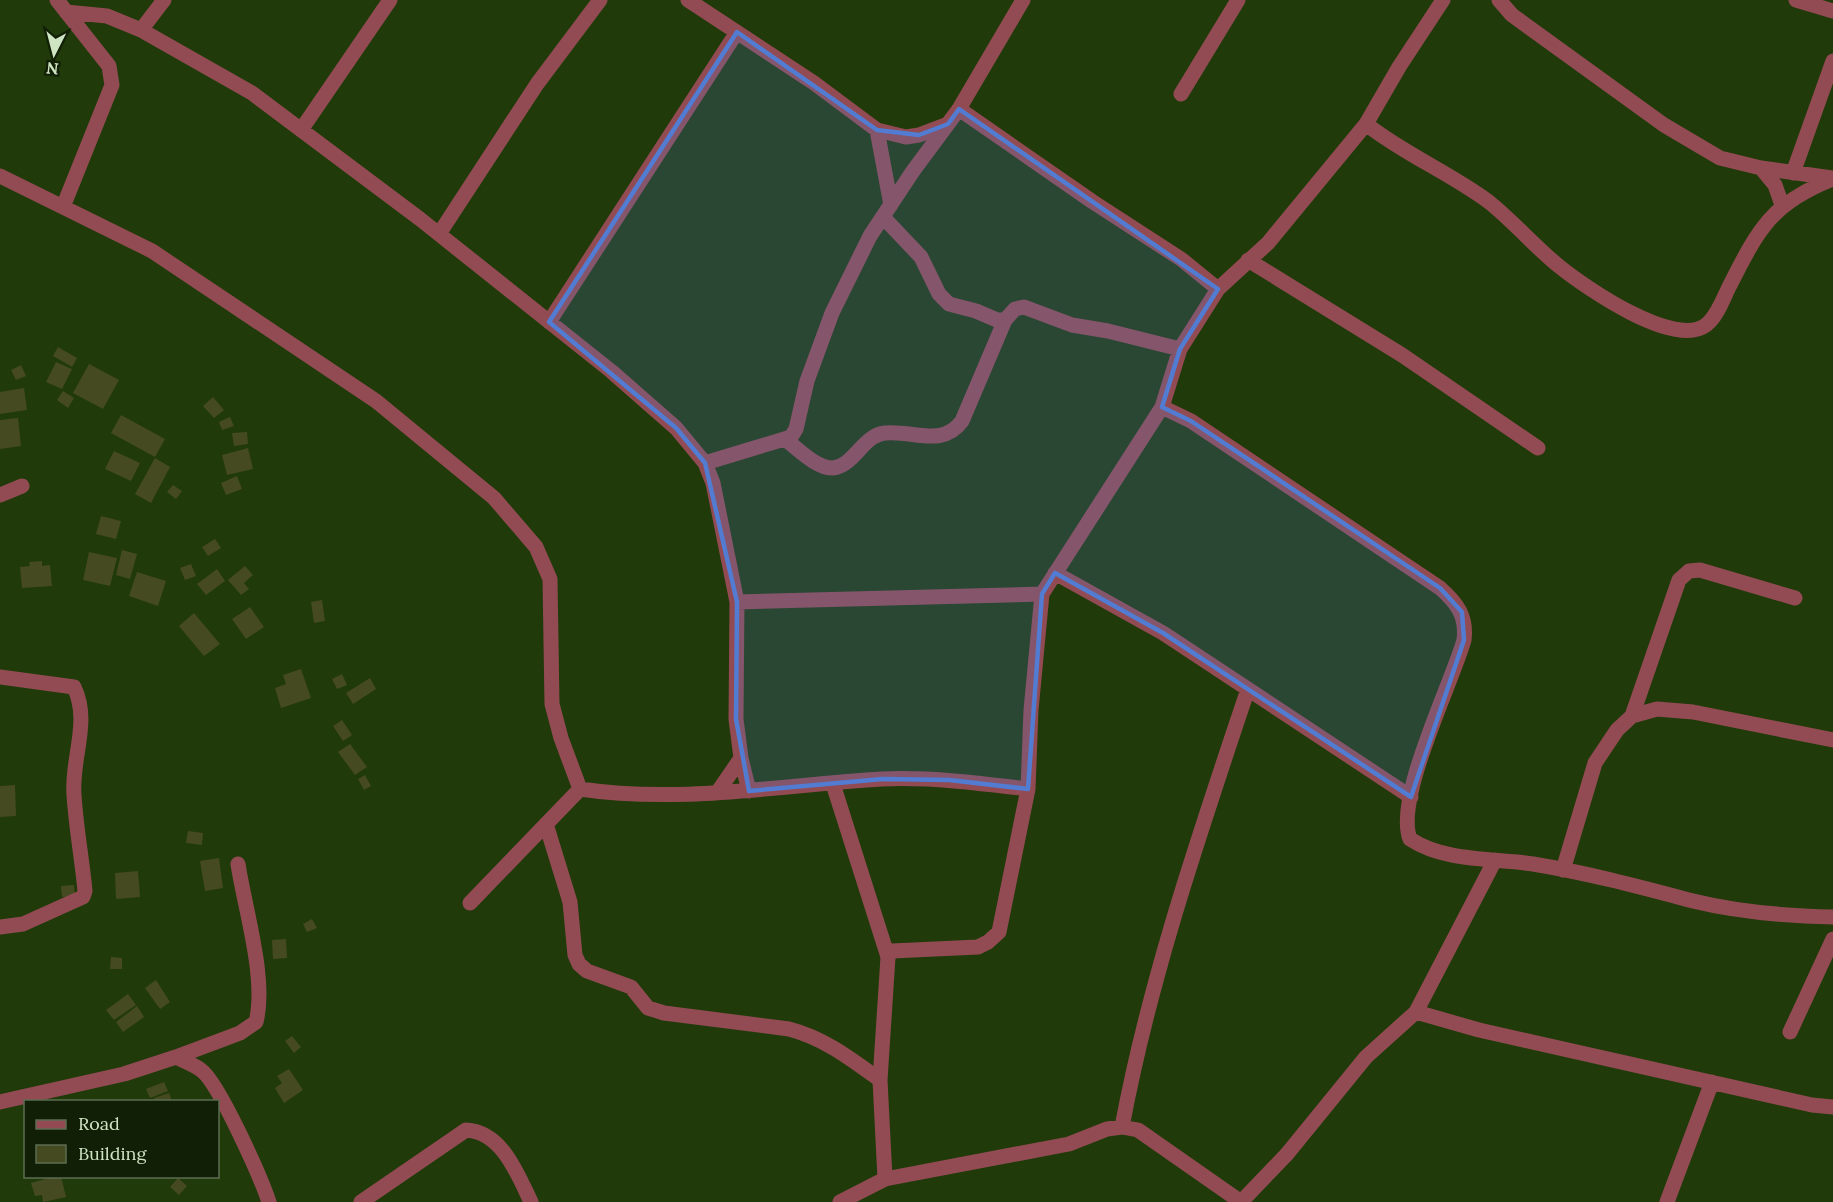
<svg xmlns="http://www.w3.org/2000/svg" width="1833" height="1202" font-family="Lora,serif">
	<style>
		.building { fill: #464a20 }
		.lines { fill: none; stroke-linecap: round; stroke-linejoin: round }
		.minor { stroke: #934b53; stroke-width: 15 }
		.marked { fill: #527bd2; fill-opacity: 0.2; stroke: #527bd2; stroke-width: 4.5; stroke-linejoin: round }
	</style>
	<rect width="100%" height="100%" fill="#203a0a"/>
	<path class="building" d="M58,347L77,358L72,367L53,356Z
		M56,362L72,369L62,389L46,382Z
		M89,364L119,380L103,409L73,393Z
		M21,365L26,376L16,380L11,370Z
		M24,388L27,410L0,414V392Z
		M63,391L74,398L68,408L57,400Z
		M213,397L224,410L214,418L203,406Z
		M121,415L165,439L155,457L111,433Z
		M230,417L234,426L222,430L219,422Z
		M18,418L21,446L0,449V420Z
		M247,432L248,444L234,446L232,433Z
		M248,448L253,469L227,475L222,455Z
		M114,451L140,463L131,481L105,469Z
		M155,458L170,467L151,503L135,494Z
		M237,476L242,489L226,495L221,483Z
		M173,485L182,491L176,499L167,492Z
		M101,516L121,521L116,539L96,534Z
		M215,539L221,548L208,556L202,547Z
		M122,550L137,554L130,579L116,575Z
		M89,552L117,558L110,586L83,580Z
		M42,561V566L50,565L52,586L22,588L20,567L30,566L29,562Z
		M191,564L196,576L185,580L180,568Z
		M245,566L253,575L244,583L249,589L241,595L228,580Z
		M217,569L225,581L206,595L197,584Z
		M137,572L166,581L158,606L129,596Z
		M322,600L325,621L314,623L311,602Z
		M250,607L264,627L246,639L232,619Z
		M194,613L220,644L204,656L179,626Z
		M301,669L311,698L281,708L275,688L286,684L283,675Z
		M342,674L347,685L337,689L332,679Z
		M370,678L376,689L353,704L346,693Z
		M342,720L352,735L343,741L333,726Z
		M350,744L367,767L355,775L338,752Z
		M365,775L371,786L364,790L358,779Z
		M15,785L16,816L0,817V786Z
		M188,831L203,833L202,845L186,843Z
		M219,858L223,888L205,891L200,861Z
		M138,871L140,897L116,899L115,873Z
		M74,885L75,896L62,897L61,886Z
		M312,919L317,928L307,932L303,924Z
		M286,939L287,958L273,959L272,940Z
		M111,957L122,958V969H110Z
		M156,980L170,1002L160,1009L145,988Z
		M128,994L136,1005L114,1020L106,1010Z
		M137,1006L144,1017L123,1032L116,1022Z
		M292,1036L301,1047L294,1053L285,1041Z
		M289,1069L303,1090L284,1103L275,1088L282,1083L277,1076Z
		M164,1082L168,1091L150,1098L146,1089Z
		M169,1093L172,1102H155L154,1098Z
		M56,1176H61L66,1197L43,1202L42,1195L35,1196L31,1183Z
		M178,1178L187,1186L179,1195L170,1187Z"/>
	<g class="lines">
		<path class="minor" d="M57,0L109,66L112,85L63,207
			M688,0L814,83L877,130L906,137L919,135L948,124
			M1443,0L1399,67L1366,124L1268,243L1218,289L1180,349L1162,407L1191,421L1440,588C1457,603 1467,616 1464,640C1452,683 1394,799 1410,839C1445,862 1493,858 1533,864C1588,873 1640,887 1693,901C1738,912 1786,916 1833,917
			M1499,0L1512,15L1664,125L1720,158L1761,168L1833,178
			M1796,0L1833,11
			M66,12L107,16L141,30L252,93L420,219L611,371L676,428L705,463L713,483L737,602L736,719L741,758L749,791
			M141,30L164,0
			M1181,94L1238,0
			M959,109L1093,202L1181,259L1218,289
			M1366,124C1404,154 1450,173 1489,202C1514,222 1535,247 1560,267C1585,287 1674,349 1706,325C1717,317 1723,299 1729,287C1758,230 1771,203 1833,179
			M301,130L390,0
			M877,130L891,205
			M1761,168L1775,185L1782,205
			M1793,173L1833,61
			M0,176L152,251L376,401L494,498L536,547L550,579L552,704L561,738L580,789
			M883,217L921,257L939,294L949,304L976,311L997,320H1005L1015,309L1024,307L1072,325L1108,331L1180,349
			M439,234L537,84L600,0
			M1248,260L1402,355L1538,448
			M549,322L737,32
			M786,440C798,449 817,469 833,468C854,466 863,435 885,433C914,430 942,448 962,421L1005,320
			M705,463L791,437L796,429L807,381L832,313L870,236L913,171L959,109L1023,0
			M0,495L22,486
			M1055,573L1163,633L1411,797
			M737,602L1042,594
			M0,677L74,687C91,722 71,758 74,795C76,827 82,859 85,891L83,897L23,924L0,927
			M1632,716L1679,580L1689,571L1700,570L1795,598
			M833,784L888,957
			M717,793L741,758
			M546,824L570,902L575,955L579,964L587,971L631,987L648,1008L664,1013L789,1029C824,1038 851,1059 880,1080
			M238,864C245,910 267,979 256,1022L240,1033L176,1057C184,1061 195,1065 201,1070C219,1083 261,1178 269,1202
			M1563,870L1595,763L1617,730L1632,716L1657,709L1693,712L1833,740
			M470,903L580,789C681,804 781,785 882,779C931,777 979,783 1028,789
			M1416,1012L1479,1030L1812,1105L1833,1107
			M1790,1032L1833,939
			M0,1102L124,1074L176,1057
			M1122,1127C1150,977 1200,833 1248,689
			M885,1179L880,1080L888,957L892,951L978,947L988,942L999,932L1028,789L1031,710L1042,594L1162,407
			M361,1202L466,1130C502,1132 517,1173 531,1202
			M840,1202L885,1179L1069,1144L1107,1129L1122,1127L1138,1130L1241,1202
			M1241,1202L1287,1154L1366,1057L1416,1012L1495,860
			M1667,1202L1712,1082"/>
	</g>
	<path class="marked" d="M737,32L877,130L919,135L948,124L959,109L1218,289L1180,349L1162,407L1191,421L1440,588L1462,612L1464,640L1411,797L1163,633L1055,573L1042,594L1028,789L949,780L883,779L749,791L736,719L737,602L705,463L676,428L549,322Z"/>
	<rect x="24" y="1100" width="195" height="78" fill="#101f05" stroke="#5c6e51" stroke-width="1.5"/>
	<rect x="36" y="1120" width="30" height="9" fill="#934b53" stroke="#5c6e51" stroke-width="1.5"/>
	<text x="78" y="1130" font-size="18" fill="#cfe4c3">Road</text>
	<rect x="36" y="1145" width="30" height="18" fill="#464a20" stroke="#5c6e51" stroke-width="1.5"/>
	<text x="78" y="1160" font-size="18" fill="#cfe4c3">Building</text>
	<g transform="translate(54 54) rotate(186)" stroke="#101f05" stroke-width="4.5" paint-order="stroke">
	<path d="M0-4.5L10 22L0 15L-10 22Z" fill="#cfe4c3"/>
	<text y="-9" font-size="16" font-weight="bold" text-anchor="middle" fill="#cfe4c3">N</text>
	</g>
</svg>
